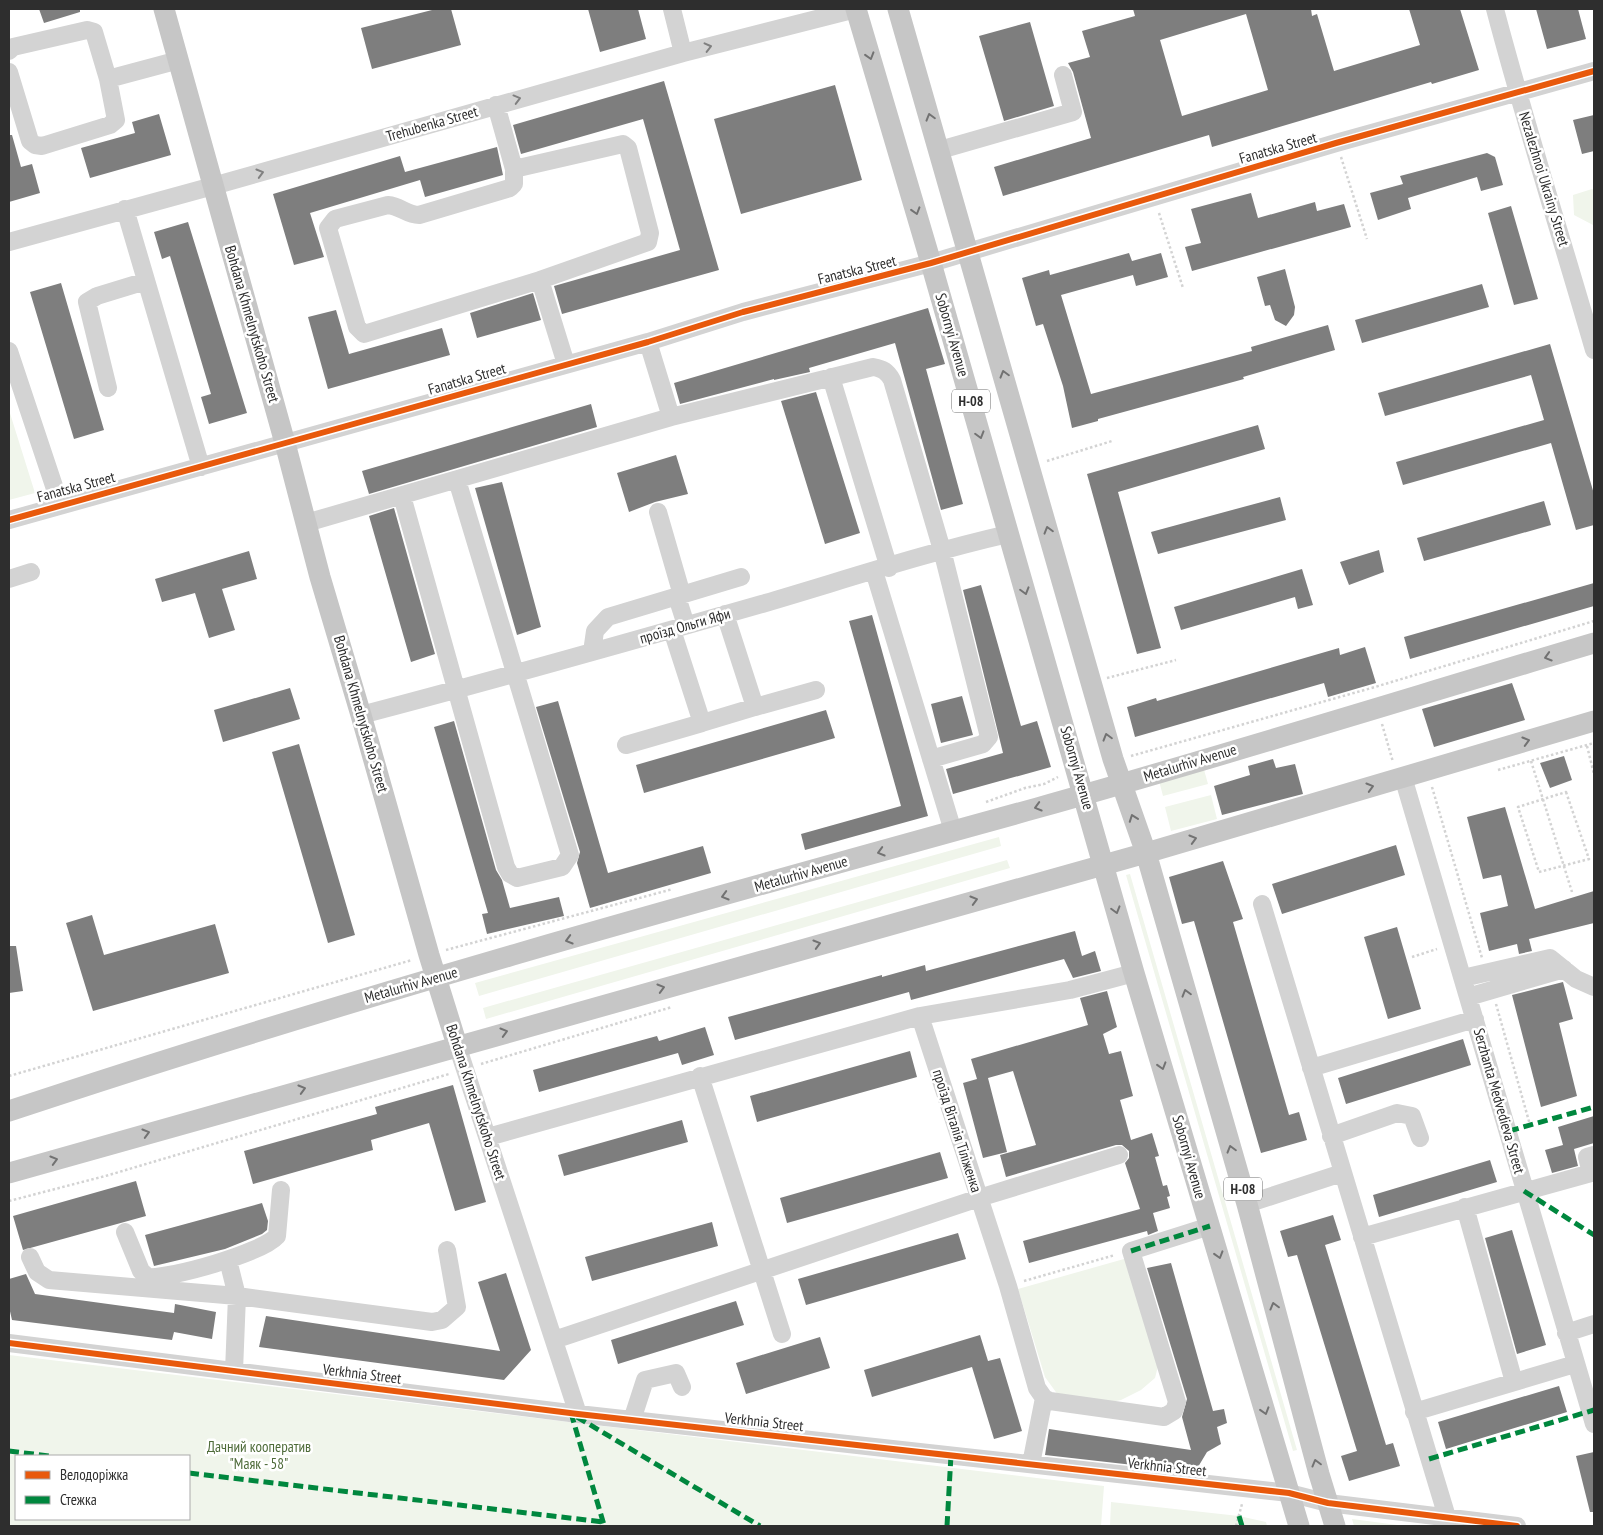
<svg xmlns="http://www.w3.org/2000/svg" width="1603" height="1535" font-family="'PT Sans Narrow',sans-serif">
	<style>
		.green { fill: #f0f5eb; fill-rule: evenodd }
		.building { fill: #7e7e7e; fill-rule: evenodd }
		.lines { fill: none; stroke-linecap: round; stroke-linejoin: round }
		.path { stroke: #d3d3d3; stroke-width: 2.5; stroke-dasharray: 2.5 2.5; stroke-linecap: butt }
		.minor { stroke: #d3d3d3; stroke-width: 18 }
		.major { stroke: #c6c6c6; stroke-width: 21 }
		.quiet { stroke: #00873e; stroke-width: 5; stroke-dasharray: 10 5; stroke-linecap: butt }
		.cycleway-casing { stroke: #fff; stroke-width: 9 }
		.cycleway { stroke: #e8590c; stroke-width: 6 }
		.oneway { stroke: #808080 }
		.oneway2 { stroke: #727272 }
		.labels { text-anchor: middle; stroke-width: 5; stroke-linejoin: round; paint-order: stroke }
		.shield { fill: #fff; stroke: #6d6d6d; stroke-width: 1 }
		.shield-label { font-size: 14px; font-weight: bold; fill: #2e2e2e }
		.street-label { font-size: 15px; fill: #2e2e2e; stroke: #fff }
		.park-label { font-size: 15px; fill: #4e6b39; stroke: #fff }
	</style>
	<rect width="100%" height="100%" fill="#fff"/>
	<path class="green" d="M1592,189L1594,190L1593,225L1574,215L1573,195Z
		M9,410L35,493L9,500Z
		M1203,766L1208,784L1163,796L1158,777Z
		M1211,795L1217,819L1171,831L1165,807Z
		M999,837L1001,846L479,996L475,983Z
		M1007,860L1010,868L486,1019L483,1008Z
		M1130,874L1297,1450L1293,1451L1126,875Z
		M1131,1257L1161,1354L1155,1378L1141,1390L1121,1400L1101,1404L1058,1395L1045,1377L1018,1289Z
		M9,1355L1104,1486L1101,1526H9ZM16,1456H189V1519H16Z
		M1111,1502L1239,1516L1266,1522L1267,1526H1110Z
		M1352,1519L1405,1526H1354Z"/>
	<path class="building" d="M39,9H80V12L44,23Z
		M436,9H451L461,45L372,69L361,28Z
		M588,9H638L646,39L600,52Z
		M1133,9H1311L1312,16L1317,14L1334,71L1420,45L1409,9H1460L1479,70L1432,84L1431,82L1212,147L1209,135L1003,196L994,167L1091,138L1073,72L1068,63L1090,57L1082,31L1135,16ZM1246,14L1268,90L1182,116L1160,40Z
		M1536,9H1578L1586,39L1547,49Z
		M1030,22L1054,106L1004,121L979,36Z
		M664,81L719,270L562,314L554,286L680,250L643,119L521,154L513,125Z
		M835,85L862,180L741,214L714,119Z
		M159,114L171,155L90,178L81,148L135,133L132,122Z
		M1594,115V151L1582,154L1573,120Z
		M9,135H12L21,167L32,164L40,193L9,202Z
		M497,147L503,175L425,197L420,180L310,213L324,257L294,265L273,194L400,156L405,172Z
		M1487,153L1495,157L1503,185L1481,191L1477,177L1408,198L1411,209L1378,220L1370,193L1403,184L1400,176Z
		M1251,193L1258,218L1315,202L1317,211L1344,204L1351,227L1192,271L1185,247L1201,243L1191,209Z
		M1511,206L1538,299L1514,305L1488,213Z
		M188,222L247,413L209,424L201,397L211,394L170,256L162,259L154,232Z
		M1129,253L1132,261L1161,253L1168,277L1136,286L1133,275L1061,295L1091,394L1252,351L1251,347L1328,325L1335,350L1243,377L1244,379L1098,419V421L1072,428L1063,386L1043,324L1036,326L1022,278L1049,270L1050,275Z
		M1285,269L1295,307L1294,315L1286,326L1275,320L1270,305L1265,306L1257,277Z
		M61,283L104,430L74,439L30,292Z
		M1482,284L1489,307L1362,343L1355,320Z
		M533,293L541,320L477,338L470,313Z
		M928,308L945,364L926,369L963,504L941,510L895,343L809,368L810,372L774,380V379L680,404L674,383Z
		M336,310L349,354L442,328L450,355L328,389L308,317Z
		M1550,344L1594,494V525L1576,530L1551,443L1403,485L1396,462L1544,420L1531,375L1385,416L1378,393Z
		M816,392L860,533L825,544L781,401Z
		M591,404L597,427L369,494L362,471Z
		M1258,425L1265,449L1118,492L1161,648L1137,654L1087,474Z
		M676,455L688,494L655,502L629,512L617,473Z
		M502,482L541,627L517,635L475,488Z
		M1280,497L1286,520L1158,554L1151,532Z
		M1544,501L1551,525L1424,561L1417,538Z
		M394,508L435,654L411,662L369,516Z
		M1379,550L1384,572L1349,585L1340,562Z
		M249,551L257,579L222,589L235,630L209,638L195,593L162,602L155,579Z
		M1302,569L1313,605L1298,609L1295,597L1181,630L1174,607Z
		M1594,583V606L1410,659L1404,637Z
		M981,585L1021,726L1037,721L1051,767L953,794L946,769L1003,753L963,590Z
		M872,615L928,816L805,850L801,834L901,806L849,621Z
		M1365,647L1376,683L1328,697L1324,683L1135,737L1127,707L1156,698L1157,701L1339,648L1340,655Z
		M1512,683L1525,720L1434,747L1422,709Z
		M290,688L300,719L223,742L214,710Z
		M962,696L973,735L941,743L931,704Z
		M558,701L608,873L703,846L711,873L590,908L577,863L580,852L536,707Z
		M826,710L835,738L644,793L636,765Z
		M454,721L496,870L502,880L510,908L559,897L564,916L487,934L482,914L488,913L434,727Z
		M299,744L355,935L328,943L272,752Z
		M1564,756L1572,780L1550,788L1540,763Z
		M1273,759L1276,768L1295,764L1303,794L1222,815L1214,786L1250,775L1248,766Z
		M1505,807L1535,909L1594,891V923L1529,939L1532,951L1519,954L1517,944L1489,951L1480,913L1508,906L1501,875L1483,879L1467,817Z
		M1396,845L1405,875L1282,914L1272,884Z
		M1223,861L1243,919L1233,922L1289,1115L1299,1112L1307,1140L1261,1153L1194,921L1182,924L1169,877Z
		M92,915L104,955L215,924L229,973L93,1011L66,923Z
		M1397,927L1421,1009L1388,1019L1364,937Z
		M1075,931L1082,956L1095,951L1101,971L1073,978L1064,959L911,1000L909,992L735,1040L728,1017L882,975V977L925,965L926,971Z
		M9,946H16L23,991L9,993Z
		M1563,982L1573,1019L1559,1023L1577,1096L1541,1107L1512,995Z
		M1107,991L1117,1027L1103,1034L1109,1054L1121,1051L1133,1096L1120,1100L1131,1140L1152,1133L1159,1156L1155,1157L1163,1186L1167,1185L1170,1196L1167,1197L1170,1208L1153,1213L1158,1231L1148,1235L1147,1231L1029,1263L1023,1241L1140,1209L1125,1163L1129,1158V1151L1122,1145H1116L1006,1177L1000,1155L1036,1145L1013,1071L988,1078L1007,1152L983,1158L963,1083L977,1079L971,1059L1088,1025L1080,998Z
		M705,1027L714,1055L682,1065L678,1053L539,1092L533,1070L657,1036L659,1041Z
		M1463,1039L1471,1065L1346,1104L1338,1078Z
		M910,1051L917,1077L757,1122L750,1096Z
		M453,1085L486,1202L455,1211L429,1123L371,1140L373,1150L253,1184L244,1151L377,1114L375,1107Z
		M1594,1116V1143L1574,1149L1578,1166L1552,1173L1545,1150L1563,1145L1558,1127Z
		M682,1120L688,1142L564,1176L558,1155Z
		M940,1152L948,1178L787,1223L780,1198Z
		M1490,1160L1497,1182L1379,1217L1373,1195Z
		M136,1181L146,1216L23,1250L13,1216Z
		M262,1203L268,1221L267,1230L262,1234L225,1249L154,1266L145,1235Z
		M1333,1215L1341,1240L1325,1245L1386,1445L1393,1443L1400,1466L1349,1481L1341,1456L1357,1451L1297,1255L1288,1257L1280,1231Z
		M712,1222L718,1246L592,1281L585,1257Z
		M1512,1230L1546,1345L1517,1354L1485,1238Z
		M958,1233L966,1259L806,1305L798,1279Z
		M1171,1263L1213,1411L1224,1409L1227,1423L1217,1427L1221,1444L1207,1452L1195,1472L1045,1455L1049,1429L1191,1450L1182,1417L1187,1399L1147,1268Z
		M506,1273L531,1350L504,1380L259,1347L266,1316L500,1351L478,1282Z
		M26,1274L35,1294L174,1313L175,1304L216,1312L212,1339L174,1332L172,1340L12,1320L9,1307V1279Z
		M736,1301L744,1325L618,1364L611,1340Z
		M980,1335L988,1361L1000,1358L1022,1431L994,1439L972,1367L872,1397L864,1370Z
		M820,1337L830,1368L746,1394L736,1363Z
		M1559,1386L1567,1412L1446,1449L1438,1422Z
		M1594,1452V1512H1590L1576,1456Z"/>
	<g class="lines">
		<path class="path" d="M1341,157L1367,239
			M1159,213L1183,288
			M1047,461L1112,441
			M1107,678L1176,660
			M1382,724L1393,762
			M1587,746L1594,774
			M1131,756L1375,687L1594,621
			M1531,761L1572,892
			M1498,770L1594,743
			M1432,787L1482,958
			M1566,792L1589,859L1539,872L1518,807Z
			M986,802L1025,788L1044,784L1058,777
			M446,950L673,889
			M1412,957L1437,949
			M1496,1004L1530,1125
			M481,1064L672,1007
			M9,1076L412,960
			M9,1201L109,1175L449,1074
			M1024,1281L1115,1255
			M1236,1526L1242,1504"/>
		<path class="minor" d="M672,9L683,53
			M1495,9C1525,123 1561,236 1594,350
			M9,51L13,47L87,30L94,32L108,79L116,120L110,125L42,146L35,145L30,141L9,72
			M108,79L179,60
			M496,105L514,169L623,144L628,148L650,233L648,242L540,280L566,364
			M940,150L1073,112L1063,75
			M514,169V184L510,188L419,215C407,215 400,206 388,205L335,219L328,228L357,327L364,334L540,280
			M125,209L201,467
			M9,242L213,186L683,53L856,9
			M648,342L671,417
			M9,351L60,504
			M831,377L889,568
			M108,388L87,302L97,296L146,281
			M402,496L506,867L510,874L517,878L562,867L570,855L457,480
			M658,512L682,595
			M9,520L648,342L743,312L931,263L1336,143L1594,71
			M306,523L671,417L873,367C883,369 887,371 892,380L942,550L989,737L983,744L931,759
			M874,571L953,831
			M9,579L31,572
			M677,597L686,625
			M672,630L702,723L755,707L725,614
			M592,652L595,631L608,617L741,577
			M755,707L816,690
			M361,715C495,680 629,642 762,604C844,580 925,553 1008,534
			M626,745L702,723
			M1403,777L1594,1424
			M1262,904L1447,1517
			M1463,978L1550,958L1576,979L1594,987
			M1468,997L1564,969
			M920,1016L1070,990L1134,973
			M457,1045L578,1414
			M1311,1068L1475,1019
			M700,1076L782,1334
			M1331,1136L1397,1113L1412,1116L1420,1138
			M488,1137L920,1016L1008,1286L1037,1388L1044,1398L1031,1464
			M1247,1204L1342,1173
			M1465,1207L1514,1382
			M125,1232L141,1271L148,1277C170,1279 262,1253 277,1236L281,1190
			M1362,1237L1591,1173L1587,1157L1594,1155
			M30,1257L37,1272L49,1280L237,1296L432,1322L442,1320L457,1307L447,1250
			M228,1260L237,1296L234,1371
			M1566,1333L1594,1324
			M554,1340L979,1198L1119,1155
			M9,1343L578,1414L1289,1493L1328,1503L1517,1526
			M1044,1398L1050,1401L1164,1417L1174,1411L1177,1402L1131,1251L1210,1226
			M1414,1412L1575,1364
			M632,1420L645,1380L676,1373L682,1387"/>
		<path class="major" d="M164,9L285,443L320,577L361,715L429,955L457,1045
			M856,9L931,263L1134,973L1299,1526
			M898,9L1113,759L1146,853L1247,1204L1319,1474L1335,1526
			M9,1111C348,998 692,903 1037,808C1223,756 1409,698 1594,643
			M9,1173L1146,853L1594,721"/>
		<path class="quiet" d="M1509,1131L1594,1107
			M1524,1191L1594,1235
			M1131,1251L1210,1226
			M571,1413L604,1525
			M577,1417L760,1526
			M9,1451L49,1456
			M1429,1459L1594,1410
			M189,1473L603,1522
			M1239,1516L1242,1526
			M947,1526L951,1455"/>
		<defs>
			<path id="cycleway" d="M9,520L648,342L743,312L931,263L1336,143L1594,71
				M9,1343L578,1414L1289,1493L1328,1503L1517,1526"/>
		</defs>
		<use href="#cycleway" class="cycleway-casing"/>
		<use href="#cycleway" class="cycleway"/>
	</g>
	<defs><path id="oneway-chevron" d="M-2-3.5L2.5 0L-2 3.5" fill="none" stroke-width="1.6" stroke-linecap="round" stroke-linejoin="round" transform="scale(1.25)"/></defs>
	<g class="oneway">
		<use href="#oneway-chevron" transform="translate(708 47) rotate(-14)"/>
		<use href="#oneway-chevron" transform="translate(517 99) rotate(-15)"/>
		<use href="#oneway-chevron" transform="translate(260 173) rotate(-16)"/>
	</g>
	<g class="oneway2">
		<use href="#oneway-chevron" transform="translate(870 56) rotate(73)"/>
		<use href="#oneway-chevron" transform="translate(930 117) rotate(-106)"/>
		<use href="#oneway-chevron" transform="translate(916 211) rotate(73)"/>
		<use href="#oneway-chevron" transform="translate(1004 374) rotate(-106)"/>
		<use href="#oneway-chevron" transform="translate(980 435) rotate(74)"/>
		<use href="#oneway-chevron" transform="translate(1048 530) rotate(-106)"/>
		<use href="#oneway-chevron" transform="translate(1025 591) rotate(74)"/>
		<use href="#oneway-chevron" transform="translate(1548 657) rotate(163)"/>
		<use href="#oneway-chevron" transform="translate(1107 737) rotate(-106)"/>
		<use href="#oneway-chevron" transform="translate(1526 741) rotate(-16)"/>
		<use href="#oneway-chevron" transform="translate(1370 787) rotate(-16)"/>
		<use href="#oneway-chevron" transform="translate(1038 807) rotate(164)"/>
		<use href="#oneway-chevron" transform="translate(1133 818) rotate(-110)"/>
		<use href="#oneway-chevron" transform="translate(1193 839) rotate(-16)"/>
		<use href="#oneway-chevron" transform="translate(881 852) rotate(164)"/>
		<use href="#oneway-chevron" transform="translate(725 896) rotate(164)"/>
		<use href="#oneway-chevron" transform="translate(974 900) rotate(-16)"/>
		<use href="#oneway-chevron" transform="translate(1116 910) rotate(74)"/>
		<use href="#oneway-chevron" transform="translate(569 940) rotate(164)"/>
		<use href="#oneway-chevron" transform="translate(817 944) rotate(-16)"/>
		<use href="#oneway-chevron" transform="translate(661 988) rotate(-16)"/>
		<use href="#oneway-chevron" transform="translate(1186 993) rotate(-106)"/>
		<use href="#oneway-chevron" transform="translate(504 1032) rotate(-16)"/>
		<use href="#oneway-chevron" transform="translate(1162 1066) rotate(73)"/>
		<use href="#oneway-chevron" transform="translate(302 1089) rotate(-16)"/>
		<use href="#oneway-chevron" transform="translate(146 1133) rotate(-16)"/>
		<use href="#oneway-chevron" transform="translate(1231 1149) rotate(-106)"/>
		<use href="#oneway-chevron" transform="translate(54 1160) rotate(-16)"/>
		<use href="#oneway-chevron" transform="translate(1219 1255) rotate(73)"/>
		<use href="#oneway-chevron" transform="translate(1274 1306) rotate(-105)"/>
		<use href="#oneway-chevron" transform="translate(1265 1411) rotate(73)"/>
		<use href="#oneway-chevron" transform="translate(1316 1463) rotate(-105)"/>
	</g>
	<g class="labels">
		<g class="shield">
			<rect x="952" y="389.5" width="38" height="23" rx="4"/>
			<rect x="1224" y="1177.5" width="38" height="23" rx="4"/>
		</g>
		<g class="shield-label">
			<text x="971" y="406">Н-08</text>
			<text x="1243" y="1194">Н-08</text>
		</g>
		<g class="street-label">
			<text transform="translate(432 124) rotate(-16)" y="5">Trehubenka Street</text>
			<text transform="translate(1278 148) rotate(-16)" y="5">Fanatska Street</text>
			<text transform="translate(1544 179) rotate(73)" y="5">Nezalezhnoi Ukrainy Street</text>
			<text transform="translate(857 270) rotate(-14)" y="5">Fanatska Street</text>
			<text transform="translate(252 324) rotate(74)" y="5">Bohdana Khmelnytskoho Street</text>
			<text transform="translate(952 335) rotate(74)" y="5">Sobornyi Avenue</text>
			<text transform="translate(467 379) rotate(-16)" y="5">Fanatska Street</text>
			<text transform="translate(76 487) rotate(-15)" y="5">Fanatska Street</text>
			<text transform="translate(685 626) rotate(-16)" y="5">проїзд Ольги Яфи</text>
			<text transform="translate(361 714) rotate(74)" y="5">Bohdana Khmelnytskoho Street</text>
			<text transform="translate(1190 763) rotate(-17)" y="5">Metalurhiv Avenue</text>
			<text transform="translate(1077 768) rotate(74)" y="5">Sobornyi Avenue</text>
			<text transform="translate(801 874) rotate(-16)" y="5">Metalurhiv Avenue</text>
			<text transform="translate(411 985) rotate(-16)" y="5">Metalurhiv Avenue</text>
			<text transform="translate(1499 1101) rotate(74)" y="5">Serzhanta Medvedieva Street</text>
			<text transform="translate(476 1102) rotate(72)" y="5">Bohdana Khmelnytskoho Street</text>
			<text transform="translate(957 1131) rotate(72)" y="5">проїзд Віталія Тіліженка</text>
			<text transform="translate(1189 1157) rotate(74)" y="5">Sobornyi Avenue</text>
			<text transform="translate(362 1374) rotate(7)" y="5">Verkhnia Street</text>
			<text transform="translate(764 1422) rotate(6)" y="5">Verkhnia Street</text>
			<text transform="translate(1167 1467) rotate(6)" y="5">Verkhnia Street</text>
		</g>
		<g class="park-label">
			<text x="259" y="1452">Дачний кооператив<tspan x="259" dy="17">"Маяк - 58"</tspan></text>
		</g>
	</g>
	<rect width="1603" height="1535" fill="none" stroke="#2e2e2e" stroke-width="20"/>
	<rect x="15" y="1455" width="175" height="65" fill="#ffffff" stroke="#ababab"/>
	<rect x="25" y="1471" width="25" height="8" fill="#e8590c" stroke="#ababab"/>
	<text x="60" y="1480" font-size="15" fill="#2e2e2e">Велодоріжка</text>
	<rect x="25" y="1496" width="25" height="8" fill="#00873e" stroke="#ababab"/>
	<text x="60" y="1505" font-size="15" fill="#2e2e2e">Стежка</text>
</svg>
